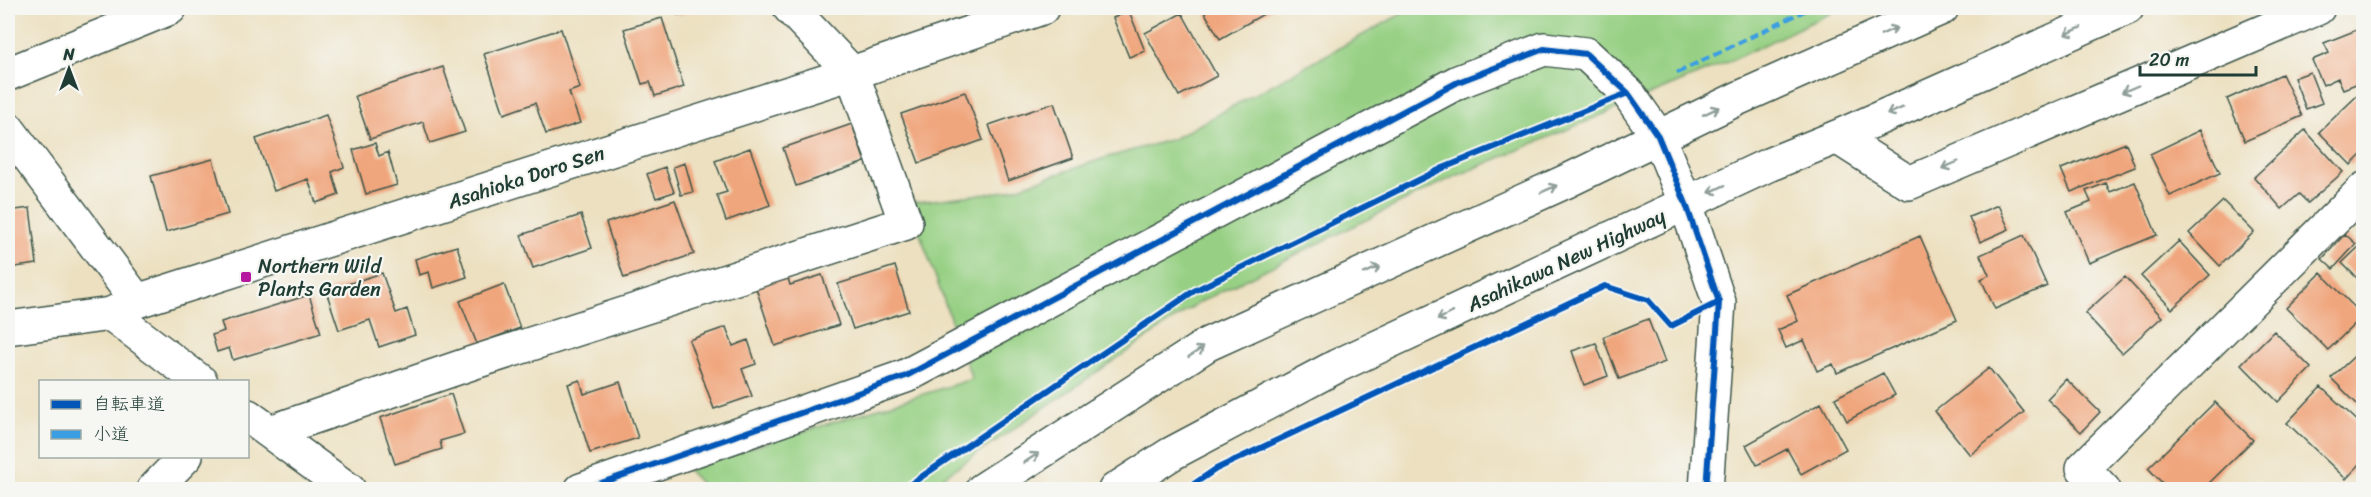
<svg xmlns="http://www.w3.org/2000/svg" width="2371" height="497" font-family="Sriracha,'Klee One',sans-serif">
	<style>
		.green { fill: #97d084; stroke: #5b865c; stroke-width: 1.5 }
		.building { fill: #f0a67d }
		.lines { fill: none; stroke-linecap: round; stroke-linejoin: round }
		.minor-casing { stroke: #3e5549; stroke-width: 36 }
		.trunk-casing { stroke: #3e5549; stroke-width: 36 }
		.minor { stroke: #fff; stroke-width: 33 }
		.trunk { stroke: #fff; stroke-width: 33 }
		.quiet { stroke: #3c9ee2; stroke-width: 4.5; stroke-dasharray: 9 4.5; stroke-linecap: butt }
		.cycleway-casing { stroke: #f6f6f2; stroke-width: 10 }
		.cycleway { stroke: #0057b8; stroke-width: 6 }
		.oneway { stroke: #8f9e9a }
		.poi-dot { fill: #b5179e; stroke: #f6f6f2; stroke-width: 2 }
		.labels { text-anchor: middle; stroke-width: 4.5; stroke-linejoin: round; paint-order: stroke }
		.street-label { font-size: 20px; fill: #1f3d34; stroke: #f6f6f2 }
		.poi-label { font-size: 20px; fill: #1f3d34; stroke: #f6f6f2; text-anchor: start }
	</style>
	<rect width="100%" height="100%" fill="#f6f6f2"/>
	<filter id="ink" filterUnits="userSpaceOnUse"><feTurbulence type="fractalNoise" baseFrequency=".0167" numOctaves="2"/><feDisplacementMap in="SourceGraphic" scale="12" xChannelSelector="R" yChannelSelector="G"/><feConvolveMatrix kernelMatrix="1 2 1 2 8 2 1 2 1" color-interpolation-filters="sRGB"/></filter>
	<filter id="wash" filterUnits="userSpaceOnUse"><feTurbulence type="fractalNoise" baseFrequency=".008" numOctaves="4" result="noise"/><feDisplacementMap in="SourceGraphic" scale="24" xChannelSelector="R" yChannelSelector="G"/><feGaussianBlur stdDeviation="1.35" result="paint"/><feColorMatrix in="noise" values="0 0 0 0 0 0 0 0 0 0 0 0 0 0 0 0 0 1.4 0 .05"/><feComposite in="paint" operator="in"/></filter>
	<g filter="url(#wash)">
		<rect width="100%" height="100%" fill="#ece0c0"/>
		<path class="green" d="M1412,8H1841L1728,62L1449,179L1200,302L925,489H706L686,468L972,379L909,203L1007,191L1105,158L1173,139Z"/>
		<g id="blocks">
			<path class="building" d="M676,8H701L678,15Z
				M1202,8H1274L1220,39Z
				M1129,11L1145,51L1129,57L1113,18Z
				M1182,13L1217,76L1179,96L1145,33Z
				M662,18L684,87L655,96L650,82L642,84L624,29Z
				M2364,27V81L2343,89L2338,78L2323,85L2312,60L2329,53L2324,43Z
				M561,29L580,88L569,92L580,123L546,134L535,103L504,114L484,54Z
				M443,67L465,132L430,143L423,122L370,139L355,96Z
				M2310,72L2322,103L2306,109L2294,78Z
				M2282,74L2302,116L2245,141L2227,99Z
				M965,92L983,140L919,163L901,114Z
				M2361,92L2364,94V152L2351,165L2319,132Z
				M1054,103L1073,158L1008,181L989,125Z
				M326,115L344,167L332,172L339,195L316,203L308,179L274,191L256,139Z
				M852,124L865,162L796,186L783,148Z
				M2200,130L2220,173L2170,196L2150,154Z
				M2305,130L2343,172L2308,203L2299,194L2282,209L2254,177Z
				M375,143L379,156L388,152L397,185L366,194L353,150Z
				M2126,143L2135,167L2071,192L2061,169Z
				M750,148L770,205L726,221L717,195L727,192L715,161Z
				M213,159L228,214L166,232L151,176Z
				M685,163L693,192L681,195L673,167Z
				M665,167L674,192L656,198L647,174Z
				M2135,182L2157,235L2089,263L2067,212L2091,202L2086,191L2106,183L2110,192Z
				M675,200L694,254L624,278L606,223Z
				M2223,201L2254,232L2220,266L2189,233Z
				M1998,205L2009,229L1980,242L1969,217Z
				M30,208L37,264L8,268V211Z
				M581,215L592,248L533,268L521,235Z
				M2345,234L2356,244L2333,269L2322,259Z
				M2024,235L2047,286L1995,309L1981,279L1989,275L1980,255Z
				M1920,236L1957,320L1837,373L1833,364L1817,371L1804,340L1786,348L1778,330L1798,321L1787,295Z
				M2179,241L2210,275L2172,309L2141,276Z
				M2364,242V285L2342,263Z
				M457,246L467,277L433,288L429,272L419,275L415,259Z
				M895,266L909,311L853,329L838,284Z
				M382,273L396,313L407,309L415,335L379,347L370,320L339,330L326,291Z
				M2321,273L2363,316L2328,350L2286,308Z
				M787,275L790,285L822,275L839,325L775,346L755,285Z
				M2125,277L2162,317L2122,353L2085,313Z
				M504,284L520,328L477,344L460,301Z
				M309,295L321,333L233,360L229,348L217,352L212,335L224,331L221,322Z
				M1648,319L1665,362L1619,379L1603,337Z
				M726,327L733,346L748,340L756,364L742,369L752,396L714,409L689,340Z
				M2274,331L2311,368L2278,402L2241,364Z
				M1596,343L1608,376L1584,385L1572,351Z
				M2364,347V411L2331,378Z
				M1989,368L2024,412L1970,455L1935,411Z
				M1883,373L1895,395L1847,421L1835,398Z
				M2066,379L2100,412L2081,432L2047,399Z
				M580,380L584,394L620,382L638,438L590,453L568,384Z
				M2321,387L2364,427V460L2346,479L2287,423Z
				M451,394L464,434L440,441L442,449L395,464L380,418Z
				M2215,402L2253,440L2202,490H2169L2148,468Z
				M1821,403L1846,449L1801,474L1787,449L1757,465L1746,445Z"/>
		</g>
	</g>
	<g filter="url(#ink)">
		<use href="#blocks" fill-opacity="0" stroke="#3e5549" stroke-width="1.5"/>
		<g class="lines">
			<defs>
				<path id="minor" d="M8,74L170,8
					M8,129L137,301
					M1837,137L1909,183L2318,8
					M111,314L201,382
					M8,328L111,314L137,301L852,73L1042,8
					M248,416L349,490
					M270,432L472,363L906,223L852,73L790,8
					M153,490L186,456
					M581,490L906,376L1458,82L1544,49L1586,54L1628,93L1658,136L1686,204L1719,302L1706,490
					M2104,490L2083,468L2364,189"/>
				<path id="trunk" d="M982,490L1208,344L1567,181L1739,98L1942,8
					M1115,490L1171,454L1337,366L1768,165L1837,137L2127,8"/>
			</defs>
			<use href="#minor" class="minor-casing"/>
			<use href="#trunk" class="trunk-casing"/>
			<use href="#minor" class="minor"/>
			<use href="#trunk" class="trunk"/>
			<path class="quiet" d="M1677,73L1810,8"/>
			<defs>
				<path id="cycleway" d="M581,490L906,376L1458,82L1544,49L1586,54L1628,93L1658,136L1686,204L1719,302L1706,490
					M902,490L1194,291L1443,168L1628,93
					M1185,490L1216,469L1605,286L1648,300L1671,326L1719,302"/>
			</defs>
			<use href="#cycleway" class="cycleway-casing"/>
			<use href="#cycleway" class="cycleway"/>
		</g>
		<defs><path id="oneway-shaft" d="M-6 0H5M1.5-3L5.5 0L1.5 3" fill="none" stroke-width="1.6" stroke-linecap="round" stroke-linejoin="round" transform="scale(1.5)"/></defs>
		<g class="oneway">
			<use href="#oneway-shaft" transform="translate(1889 31) rotate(-24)"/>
			<use href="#oneway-shaft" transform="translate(2073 31) rotate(156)"/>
			<use href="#oneway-shaft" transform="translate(2130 89) rotate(157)"/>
			<use href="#oneway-shaft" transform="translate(1711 111) rotate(-25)"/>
			<use href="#oneway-shaft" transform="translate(1895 111) rotate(156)"/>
			<use href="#oneway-shaft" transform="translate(1950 165) rotate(157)"/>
			<use href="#oneway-shaft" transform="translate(1549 189) rotate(-24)"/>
			<use href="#oneway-shaft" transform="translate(1717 189) rotate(155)"/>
			<use href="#oneway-shaft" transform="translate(1372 270) rotate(-24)"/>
			<use href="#oneway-shaft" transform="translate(1445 316) rotate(155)"/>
			<use href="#oneway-shaft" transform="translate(1196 352) rotate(-33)"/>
			<use href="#oneway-shaft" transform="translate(1031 458) rotate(-33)"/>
		</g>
	</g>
	<rect class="poi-dot" x="240" y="271" width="12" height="12" rx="3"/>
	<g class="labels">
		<g class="street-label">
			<text transform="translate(526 177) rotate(-18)" y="7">Asahioka Doro Sen</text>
			<text transform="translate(1566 260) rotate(-25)" y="7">Asahikawa New Highway</text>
		</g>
		<g class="poi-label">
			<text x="258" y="273">Northern Wild<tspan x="258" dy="23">Plants Garden</tspan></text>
		</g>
	</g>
	<rect width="2371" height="497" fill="none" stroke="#f6f6f2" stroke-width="30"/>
	<rect x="39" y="380" width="210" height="78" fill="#f6f6f2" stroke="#a0aca6" stroke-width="1.5"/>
	<rect x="51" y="400" width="30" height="9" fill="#0057b8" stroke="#a0aca6" stroke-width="1.5"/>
	<text x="93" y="410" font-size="18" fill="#1f3d34">自転車道</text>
	<rect x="51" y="430" width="30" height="9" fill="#3c9ee2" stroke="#a0aca6" stroke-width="1.5"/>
	<text x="93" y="440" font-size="18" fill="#1f3d34">小道</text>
	<g transform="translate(69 69)" stroke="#f6f6f2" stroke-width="4.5" paint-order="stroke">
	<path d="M0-4.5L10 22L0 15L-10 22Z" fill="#1f3d34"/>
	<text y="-9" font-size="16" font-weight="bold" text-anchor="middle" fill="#1f3d34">N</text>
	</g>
	<path d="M2140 66v9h116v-9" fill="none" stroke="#1f3d34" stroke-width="3"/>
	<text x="2149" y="66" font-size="18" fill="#1f3d34" stroke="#f6f6f2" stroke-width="4.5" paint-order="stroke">20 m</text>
</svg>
